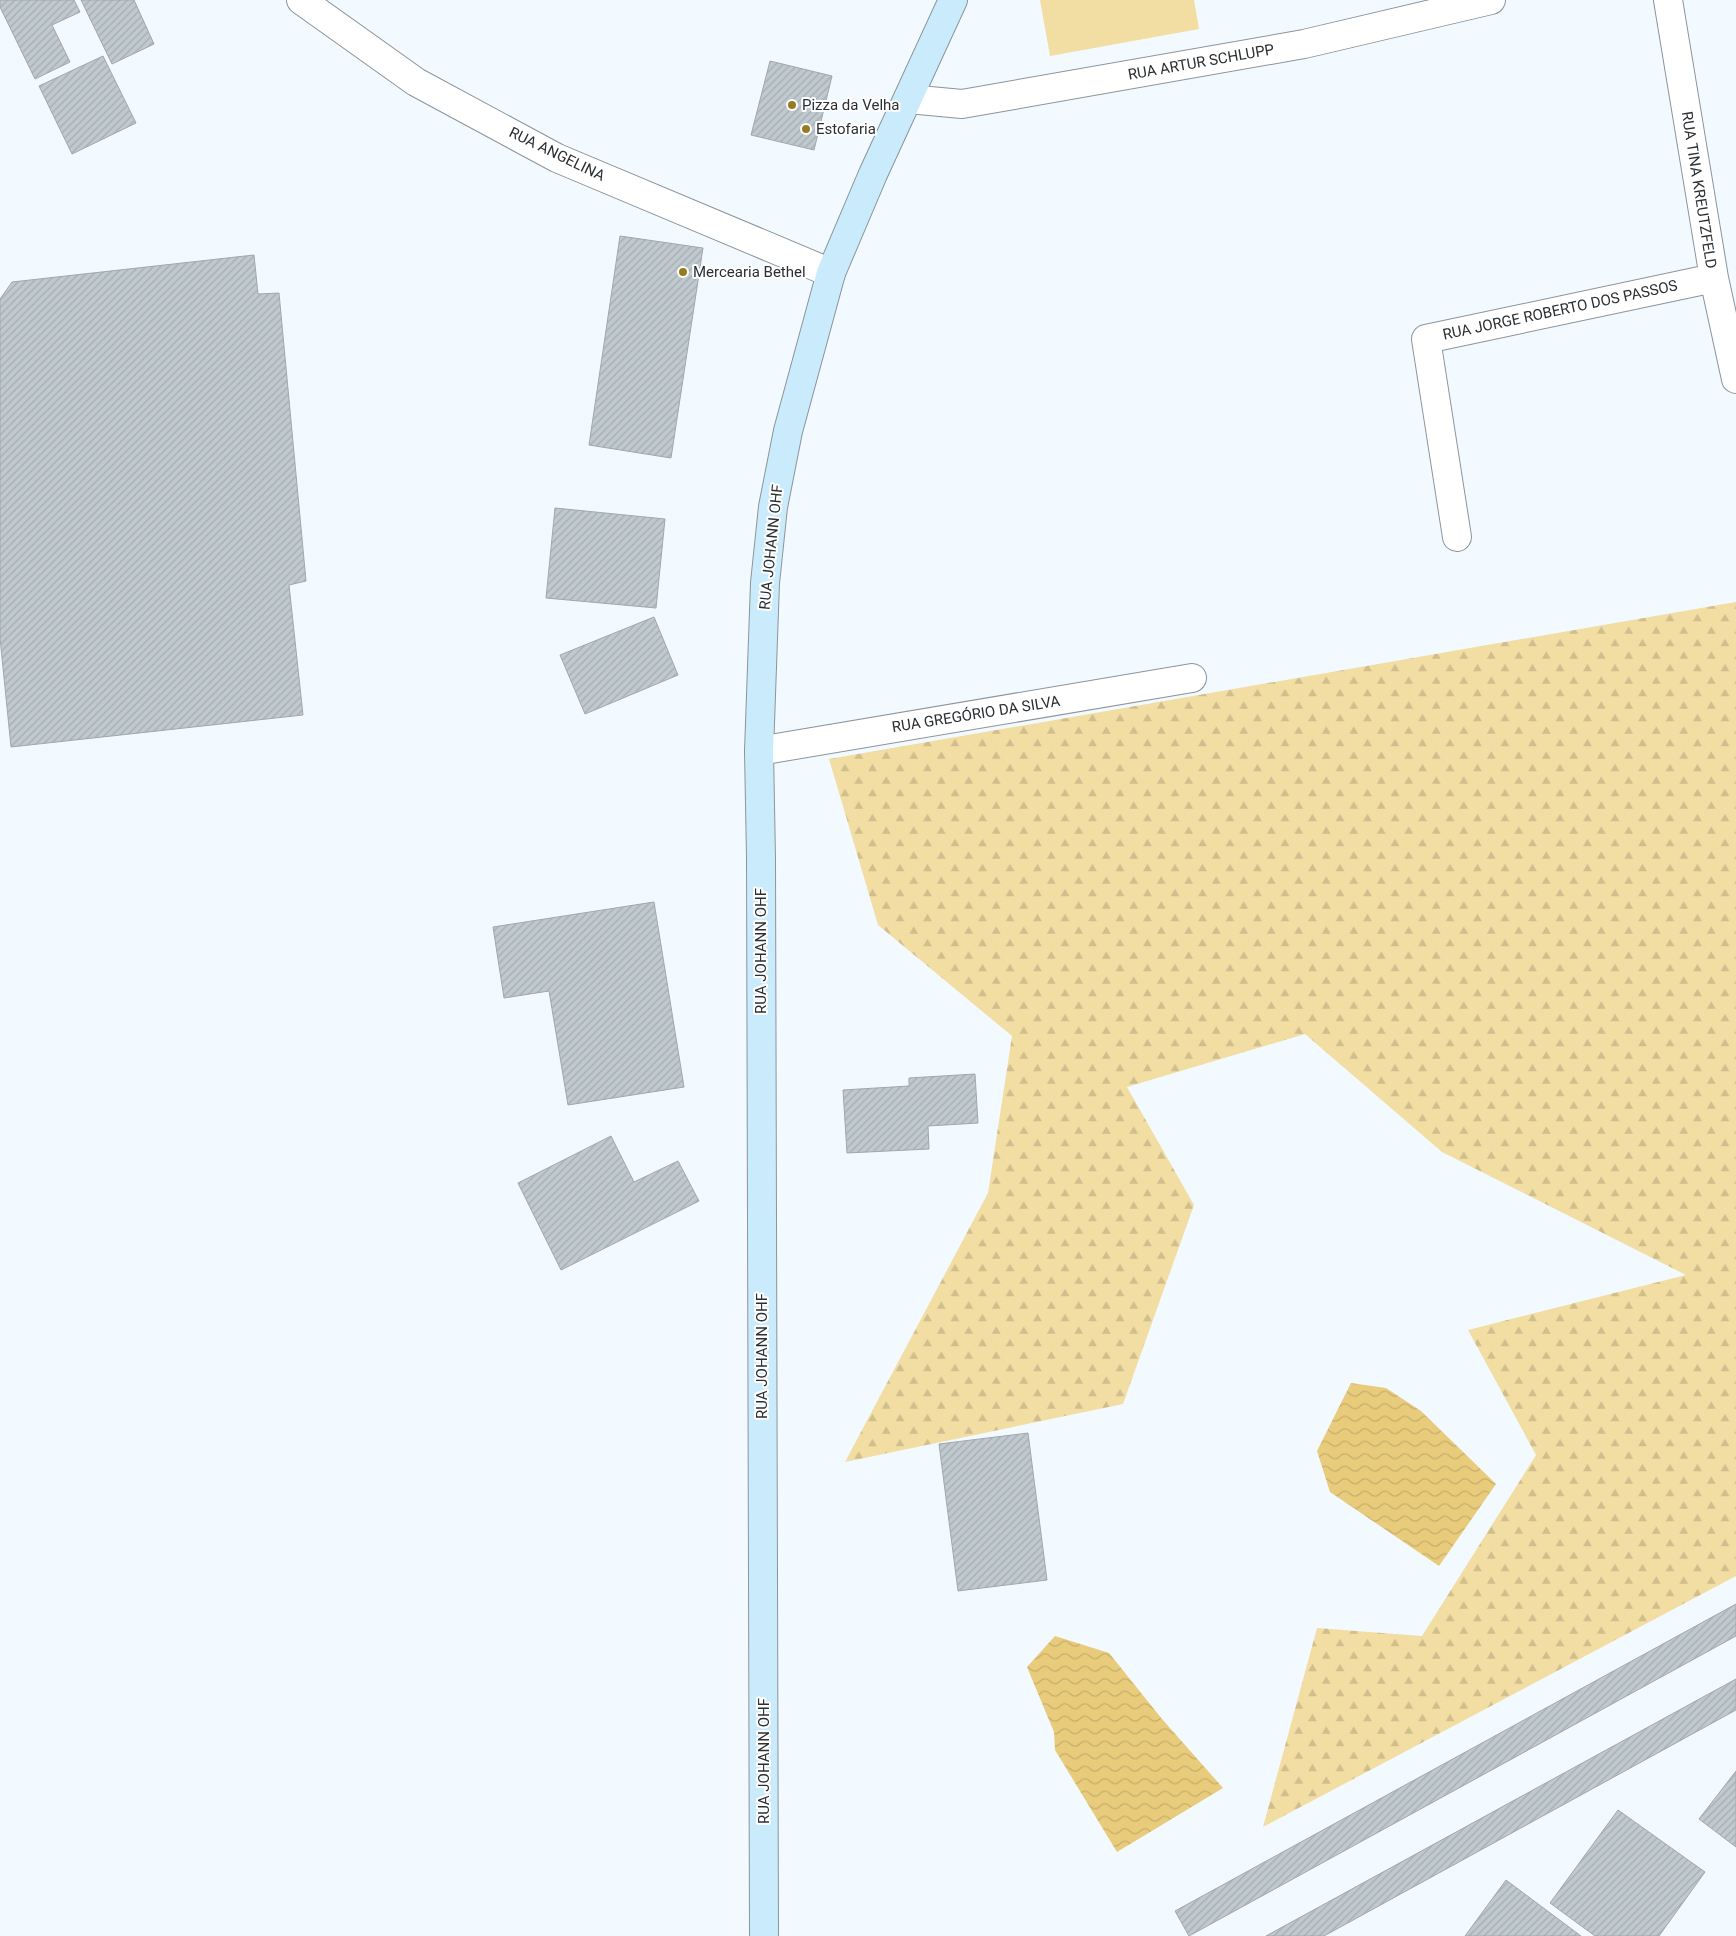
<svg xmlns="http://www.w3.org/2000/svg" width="1736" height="1936" font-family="Roboto,sans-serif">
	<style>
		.forest { fill: url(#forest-firs) }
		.pitch { fill: #f2dda3 }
		.water { fill: url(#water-waves) }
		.building { fill: url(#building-hatch); stroke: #9fa8ae }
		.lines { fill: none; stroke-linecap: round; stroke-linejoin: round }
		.minor-casing { stroke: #8c949a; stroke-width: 30 }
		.secondary-casing { stroke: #8c949a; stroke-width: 30 }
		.minor { stroke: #fff; stroke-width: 28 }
		.secondary { stroke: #caebfb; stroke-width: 28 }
		.poi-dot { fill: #977b23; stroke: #fff; stroke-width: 2 }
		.labels { text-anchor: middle; stroke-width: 4; stroke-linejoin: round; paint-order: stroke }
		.street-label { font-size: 15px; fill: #2c2f32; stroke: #fff }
		.poi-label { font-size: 15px; fill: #2c2f32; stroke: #fff; text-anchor: start }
	</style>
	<defs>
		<pattern id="forest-firs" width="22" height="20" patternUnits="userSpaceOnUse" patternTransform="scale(1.25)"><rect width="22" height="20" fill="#f2dda3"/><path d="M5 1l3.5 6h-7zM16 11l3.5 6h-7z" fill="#d0be8d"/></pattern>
		<pattern id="water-waves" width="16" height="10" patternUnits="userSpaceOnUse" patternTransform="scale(1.25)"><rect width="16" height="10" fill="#e8cb7b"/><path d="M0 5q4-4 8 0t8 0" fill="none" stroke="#c7af6b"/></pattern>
		<pattern id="building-hatch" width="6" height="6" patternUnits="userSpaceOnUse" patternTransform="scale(1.25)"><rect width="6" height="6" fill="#c0c9cf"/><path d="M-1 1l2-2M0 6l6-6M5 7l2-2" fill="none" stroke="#a5adb2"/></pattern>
	</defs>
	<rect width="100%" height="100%" fill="#f2faff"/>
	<path class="forest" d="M1736,602V1576L1263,1827L1317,1628L1422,1636L1536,1455L1468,1330L1686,1275L1442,1152L1305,1034L1127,1087L1194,1205L1123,1404L845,1462L988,1193L1012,1036L878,925L829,759Z"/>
	<path class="pitch" d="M1040,0H1194L1199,29L1050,56Z"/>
	<path class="water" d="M1351,1383L1386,1388L1421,1411L1496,1484L1439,1566L1330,1492L1317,1451Z
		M1055,1636L1109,1653L1162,1719L1223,1788L1117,1852L1055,1750L1054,1732L1027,1667Z"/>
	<path class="building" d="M0,0H74L80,12L52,25L70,62L35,79L0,7Z
		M81,0H134L154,44L112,64Z
		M103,56L136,123L72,154L39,86Z
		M770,61L832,76L814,150L751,135Z
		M620,236L703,248L671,458L589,445Z
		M254,255L258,294L279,293L306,581L289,585L303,715L11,747L0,638V299L12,282Z
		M555,508L665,519L656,608L546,598Z
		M654,617L678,675L585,714L560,655Z
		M654,902L684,1087L568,1105L549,991L504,998L493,927Z
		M975,1074L978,1123L928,1126L929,1149L847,1153L843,1090L909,1086V1078Z
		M611,1136L634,1182L678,1161L699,1201L561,1270L518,1183Z
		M1028,1433L1047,1580L958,1591L939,1444Z
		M1736,1604V1636L1189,1936L1175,1911Z
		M1736,1679V1710L1324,1936H1266Z
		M1736,1771V1847L1699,1819Z
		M1618,1810L1705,1872L1659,1936H1595L1550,1903Z
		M1506,1880L1581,1936H1465Z"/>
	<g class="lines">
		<defs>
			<path id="minor" d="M301,0L416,82L557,158L831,273
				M1668,0L1714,278L1736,379
				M908,99L962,104L1304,44L1491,0
				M1457,537L1426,339L1714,278
				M759,751L1192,678"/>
			<path id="secondary" d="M764,1936L761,858L759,751L765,583L773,507L788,431L831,273L873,174L953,0"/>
		</defs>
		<use href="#minor" class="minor-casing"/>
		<use href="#secondary" class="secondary-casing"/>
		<use href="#minor" class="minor"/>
		<use href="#secondary" class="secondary"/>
	</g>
	<g class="poi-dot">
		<circle cx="792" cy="105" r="5"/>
		<circle cx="806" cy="129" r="5"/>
		<circle cx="683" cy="272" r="5"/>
	</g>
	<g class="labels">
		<g class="street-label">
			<text transform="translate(1201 62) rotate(-10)" y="5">RUA ARTUR SCHLUPP</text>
			<text transform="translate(557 154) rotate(26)" y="5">RUA ANGELINA</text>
			<text transform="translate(1699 190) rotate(81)" y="5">RUA TINA KREUTZFELD</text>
			<text transform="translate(1560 310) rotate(-12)" y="5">RUA JORGE ROBERTO DOS PASSOS</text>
			<text transform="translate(771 547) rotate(-84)" y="5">RUA JOHANN OHF</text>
			<text transform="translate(976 714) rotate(-9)" y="5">RUA GREGÓRIO DA SILVA</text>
			<text transform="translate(761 951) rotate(-90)" y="5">RUA JOHANN OHF</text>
			<text transform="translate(762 1356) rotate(-90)" y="5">RUA JOHANN OHF</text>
			<text transform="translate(764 1761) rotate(-90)" y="5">RUA JOHANN OHF</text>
		</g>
		<g class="poi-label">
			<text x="802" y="110">Pizza da Velha</text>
			<text x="816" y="134">Estofaria</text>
			<text x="693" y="277">Mercearia Bethel</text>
		</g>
	</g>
</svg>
